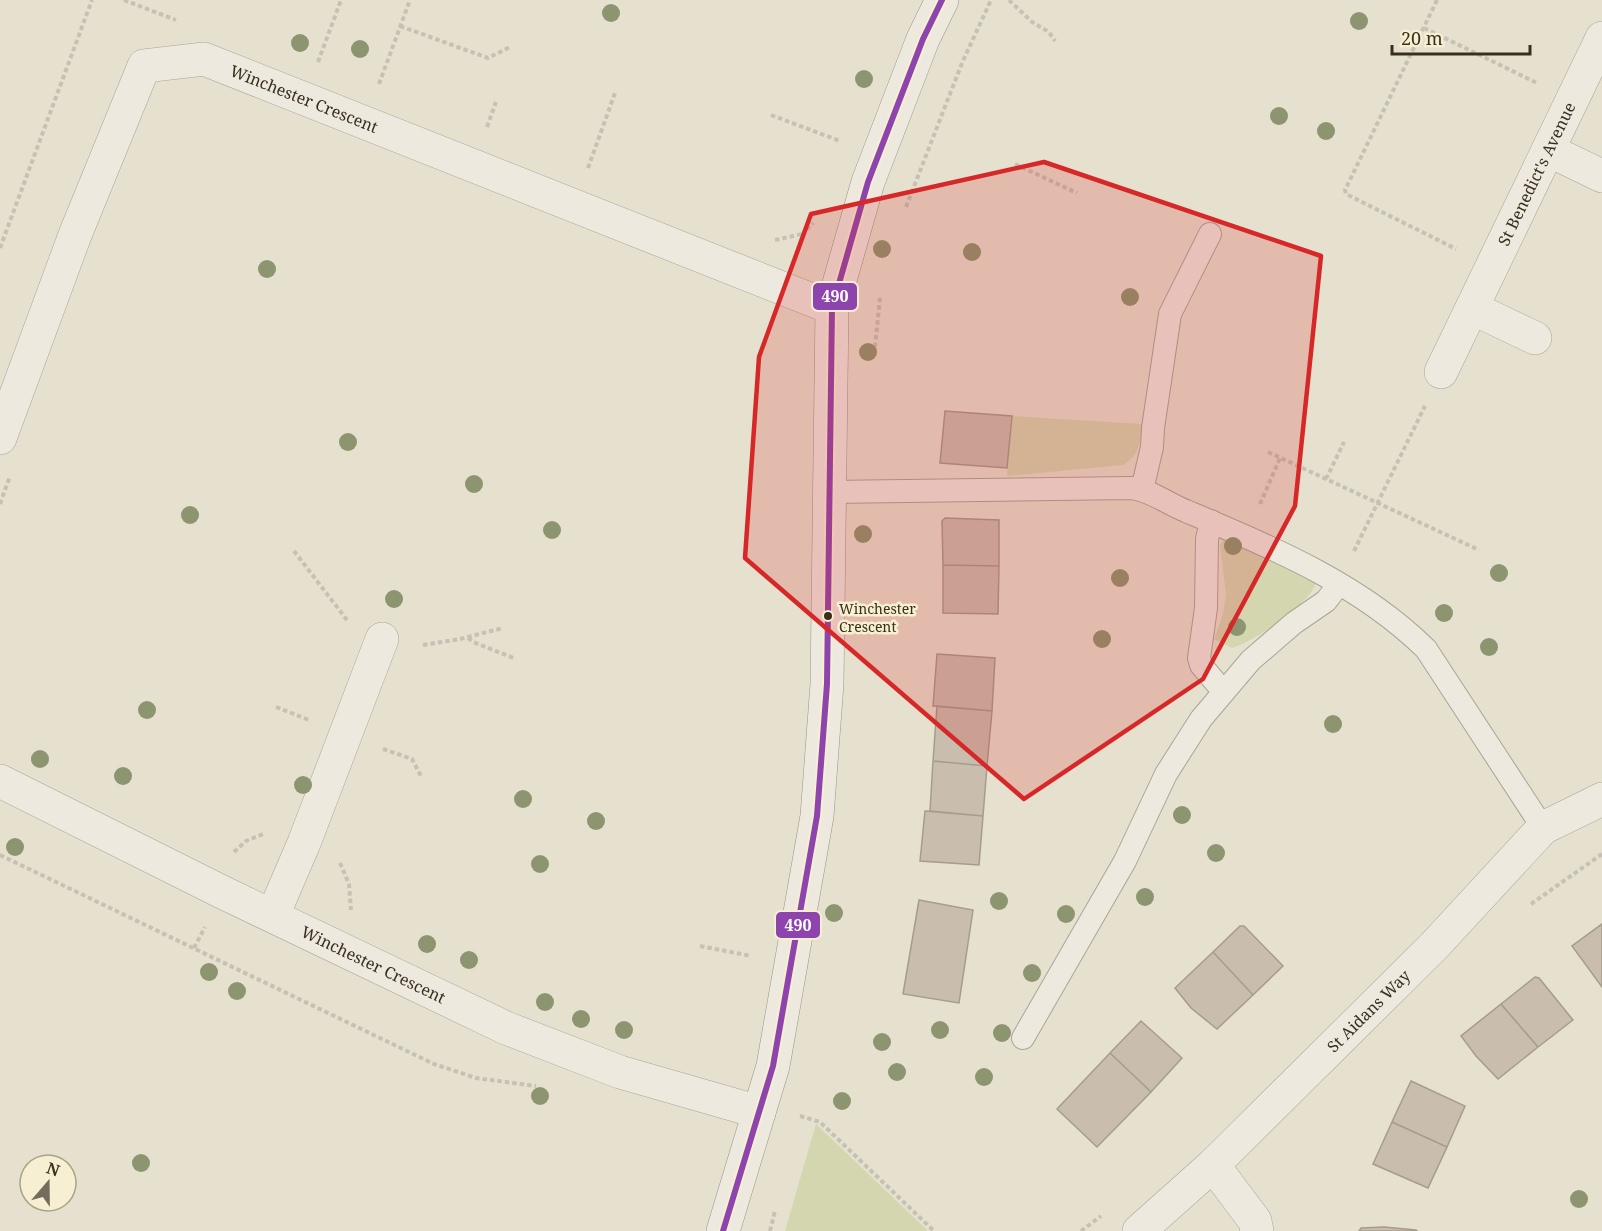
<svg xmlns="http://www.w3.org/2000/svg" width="1602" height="1231" font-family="'Noto Serif',serif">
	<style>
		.green { fill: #d3d6af }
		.building { fill: #c9beae; stroke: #a69c8d; stroke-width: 1.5 }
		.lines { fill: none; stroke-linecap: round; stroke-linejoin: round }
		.lane-casing { stroke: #aba496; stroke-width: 24 }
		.street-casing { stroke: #aba496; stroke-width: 34 }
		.secondary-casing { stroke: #9a9486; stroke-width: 34 }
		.path { stroke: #c6c1b5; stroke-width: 4; stroke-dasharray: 4.5 3; stroke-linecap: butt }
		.lane { stroke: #ede9df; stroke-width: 22 }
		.street { stroke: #ede9df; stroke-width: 33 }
		.secondary { stroke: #ede9df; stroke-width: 33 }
		.bus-1-casing { stroke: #f7efd2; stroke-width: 10 }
		.bus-1 { stroke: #8e44ad; stroke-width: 6 }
		.tree { fill: #8d9570 }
		.marked { fill: #d62828; fill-opacity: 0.2; stroke: #d62828; stroke-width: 4.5; stroke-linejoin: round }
		.bus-dot { fill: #3a2e1d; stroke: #f7efd2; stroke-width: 2 }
		.labels { text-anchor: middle; stroke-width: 5; stroke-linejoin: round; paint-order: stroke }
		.bus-label { font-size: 14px; fill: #3a2e1d; stroke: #f7efd2; text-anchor: start }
		.street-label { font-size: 16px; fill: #3a2e1d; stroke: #f7efd2 }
		.line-badge { stroke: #f7efd2; stroke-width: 2 }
		.badge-label { font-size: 16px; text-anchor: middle; font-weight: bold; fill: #fff }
	</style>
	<rect width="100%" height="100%" fill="#e6e0ce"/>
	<path class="green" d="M1012,416L1142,424C1141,441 1139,456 1123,465L1007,476Z
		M1225,537L1316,581C1312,604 1254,641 1232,648L1214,639L1223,614L1226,594L1220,545Z
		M816,1124L928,1231H785Z"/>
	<path class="building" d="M945,411L1012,416L1007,468L940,463Z
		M945,518L999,520V566L943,565L942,521Z
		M943,565L999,566L998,614L943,613Z
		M937,654L995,658L992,711L933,706Z
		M937,706L992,711L987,766L933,761Z
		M933,761L987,766L983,816L930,811Z
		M925,811L983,816L979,865L920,861Z
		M919,900L973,910L959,1003L903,994Z
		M1602,924V987L1572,946Z
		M1240,926H1244L1283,966L1253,995L1213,952Z
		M1213,952L1253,995L1217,1029L1191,1008L1175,988Z
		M1535,977L1539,978L1573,1020L1538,1047L1501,1004Z
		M1501,1004L1538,1047L1498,1079L1476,1056L1461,1036Z
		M1141,1021L1182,1058L1151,1092L1110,1053Z
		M1110,1053L1151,1092L1097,1147L1057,1109Z
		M1411,1081L1465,1106L1447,1147L1392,1122Z
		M1392,1122L1447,1147L1428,1188L1373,1164Z
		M1384,1227L1416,1230L1417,1231H1359L1361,1228Z"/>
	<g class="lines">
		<defs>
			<path id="lane" d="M1142,490L1152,447L1153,428L1170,314L1210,234
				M830,492L1132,488C1152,491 1168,504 1186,511C1271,547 1359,583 1426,649L1543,828
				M1211,521L1207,539L1206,608L1199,658L1201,665L1222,690
				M1023,1038L1125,861L1166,774L1201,719L1251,660L1294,623L1326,601L1339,584"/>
			<g id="street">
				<path d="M1548,150L1602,176"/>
				<path d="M1472,308L1535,338"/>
				<path id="s1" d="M1441,372L1602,38"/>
				<path id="s2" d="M0,438L75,235L144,66L204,59L832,308"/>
				<path id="s3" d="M0,781L222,892L506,1028L620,1072L759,1112"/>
				<path d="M273,915L304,843L382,639"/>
				<path d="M1213,1165L1255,1221L1257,1231"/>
				<path id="s4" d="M1139,1231L1213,1165L1434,946L1543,828L1602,799"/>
			</g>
			<path id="secondary" d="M723,1231L773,1066L817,816L827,684L832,308L868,182L923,39L942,0"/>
		</defs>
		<use href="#lane" class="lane-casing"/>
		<use href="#street" class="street-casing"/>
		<use href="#secondary" class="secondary-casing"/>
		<path class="path" d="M124,0L176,20
			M1009,0L1032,22L1049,32L1055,41
			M1437,0L1345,190L1346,194L1456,249
			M400,26L488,58L510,47
			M1424,28L1537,83
			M318,62L341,0
			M379,84L410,0
			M771,115L840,141
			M487,127L496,102
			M1015,164L1077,193
			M588,168L615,93
			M906,207L962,63L991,0
			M775,240L802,234
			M0,248L92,0
			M798,250L803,234L813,223
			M875,347L880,298
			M1268,452L1479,550
			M1326,479L1344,442
			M0,504L10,476
			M1260,504L1280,458
			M294,551L347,620
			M1354,551L1425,406
			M468,638L473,642L516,659
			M423,645L460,639L503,628
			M276,707L309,720
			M383,749L412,759L422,778
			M234,852L246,841L263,834
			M0,855L434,1064L476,1078L536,1086
			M340,863L349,884L351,910
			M1531,904L1602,854
			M700,946L751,956
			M194,948L205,927
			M800,1116L820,1122L934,1231
			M770,1231L775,1211
			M1081,1231L1101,1216"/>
		<use href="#lane" class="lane"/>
		<use href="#street" class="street"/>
		<use href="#secondary" class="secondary"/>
		<defs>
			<path id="bus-1" d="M723,1231L773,1066L817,816L827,684L832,308L868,182L923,39L942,0"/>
		</defs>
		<use href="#bus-1" class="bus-1-casing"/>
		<use href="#bus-1" class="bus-1"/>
	</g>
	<g class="tree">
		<circle cx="611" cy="13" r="9"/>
		<circle cx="1359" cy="21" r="9"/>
		<circle cx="300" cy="43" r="9"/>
		<circle cx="360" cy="49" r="9"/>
		<circle cx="864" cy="79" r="9"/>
		<circle cx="1279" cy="116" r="9"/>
		<circle cx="1326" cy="131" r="9"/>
		<circle cx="882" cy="249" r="9"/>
		<circle cx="972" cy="252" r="9"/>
		<circle cx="267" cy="269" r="9"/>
		<circle cx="1130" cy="297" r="9"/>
		<circle cx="868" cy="352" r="9"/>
		<circle cx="348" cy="442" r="9"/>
		<circle cx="474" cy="484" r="9"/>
		<circle cx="190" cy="515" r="9"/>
		<circle cx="552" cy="530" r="9"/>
		<circle cx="863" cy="534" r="9"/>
		<circle cx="1233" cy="546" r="9"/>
		<circle cx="1499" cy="573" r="9"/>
		<circle cx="1120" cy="578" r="9"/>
		<circle cx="394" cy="599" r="9"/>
		<circle cx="1444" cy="613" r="9"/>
		<circle cx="1237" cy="627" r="9"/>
		<circle cx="1102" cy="639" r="9"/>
		<circle cx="1489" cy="647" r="9"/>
		<circle cx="147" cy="710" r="9"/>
		<circle cx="1333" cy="724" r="9"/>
		<circle cx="40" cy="759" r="9"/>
		<circle cx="123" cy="776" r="9"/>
		<circle cx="303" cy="785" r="9"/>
		<circle cx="523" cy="799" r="9"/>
		<circle cx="1182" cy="815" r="9"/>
		<circle cx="596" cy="821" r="9"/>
		<circle cx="15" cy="847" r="9"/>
		<circle cx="1216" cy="853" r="9"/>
		<circle cx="540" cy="864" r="9"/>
		<circle cx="1145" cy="897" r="9"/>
		<circle cx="999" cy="901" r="9"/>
		<circle cx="834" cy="913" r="9"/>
		<circle cx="1066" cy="914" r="9"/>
		<circle cx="427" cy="944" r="9"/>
		<circle cx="469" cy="960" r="9"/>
		<circle cx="209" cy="972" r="9"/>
		<circle cx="1032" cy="973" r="9"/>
		<circle cx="237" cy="991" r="9"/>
		<circle cx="545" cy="1002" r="9"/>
		<circle cx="581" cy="1019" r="9"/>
		<circle cx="624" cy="1030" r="9"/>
		<circle cx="940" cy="1030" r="9"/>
		<circle cx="1002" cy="1033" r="9"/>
		<circle cx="882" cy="1042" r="9"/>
		<circle cx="897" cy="1072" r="9"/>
		<circle cx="984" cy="1077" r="9"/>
		<circle cx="540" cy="1096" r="9"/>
		<circle cx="842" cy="1101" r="9"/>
		<circle cx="141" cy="1163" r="9"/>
		<circle cx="1579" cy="1199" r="9"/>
	</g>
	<path class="marked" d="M1044,162L1321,256L1295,506L1203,679L1024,799L745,558L759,357L811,214Z"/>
	<circle class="bus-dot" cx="828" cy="616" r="5"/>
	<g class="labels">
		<g class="bus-label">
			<text x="839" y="614">Winchester<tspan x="839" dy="18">Crescent</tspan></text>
		</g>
		<g class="street-label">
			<text dy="6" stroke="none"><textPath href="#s2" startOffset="567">Winchester Crescent</textPath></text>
			<text dy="6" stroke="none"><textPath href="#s1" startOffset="220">St Benedict's Avenue</textPath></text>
			<text dy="6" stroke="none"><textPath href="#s3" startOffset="416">Winchester Crescent</textPath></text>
			<text dy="6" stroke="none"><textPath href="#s4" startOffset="318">St Aidans Way</textPath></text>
		</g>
	</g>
	<g class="line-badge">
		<rect x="812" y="282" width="46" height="29" rx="6" fill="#8e44ad"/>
		<rect x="775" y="911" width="46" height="28" rx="6" fill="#8e44ad"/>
	</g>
	<g class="badge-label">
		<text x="835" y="302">490</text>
		<text x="798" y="931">490</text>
	</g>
	<g transform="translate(48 1183) rotate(20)"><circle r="28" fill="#f7efd2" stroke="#aba28a" stroke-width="1.5"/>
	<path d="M0-4.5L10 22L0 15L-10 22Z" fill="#766c5b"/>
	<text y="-9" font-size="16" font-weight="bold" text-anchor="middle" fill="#3a2e1d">N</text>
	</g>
	<path d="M1392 45v9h138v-9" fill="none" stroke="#3a2e1d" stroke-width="3"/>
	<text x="1401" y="45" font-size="18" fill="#3a2e1d" stroke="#f7efd2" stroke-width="4.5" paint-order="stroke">20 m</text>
</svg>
